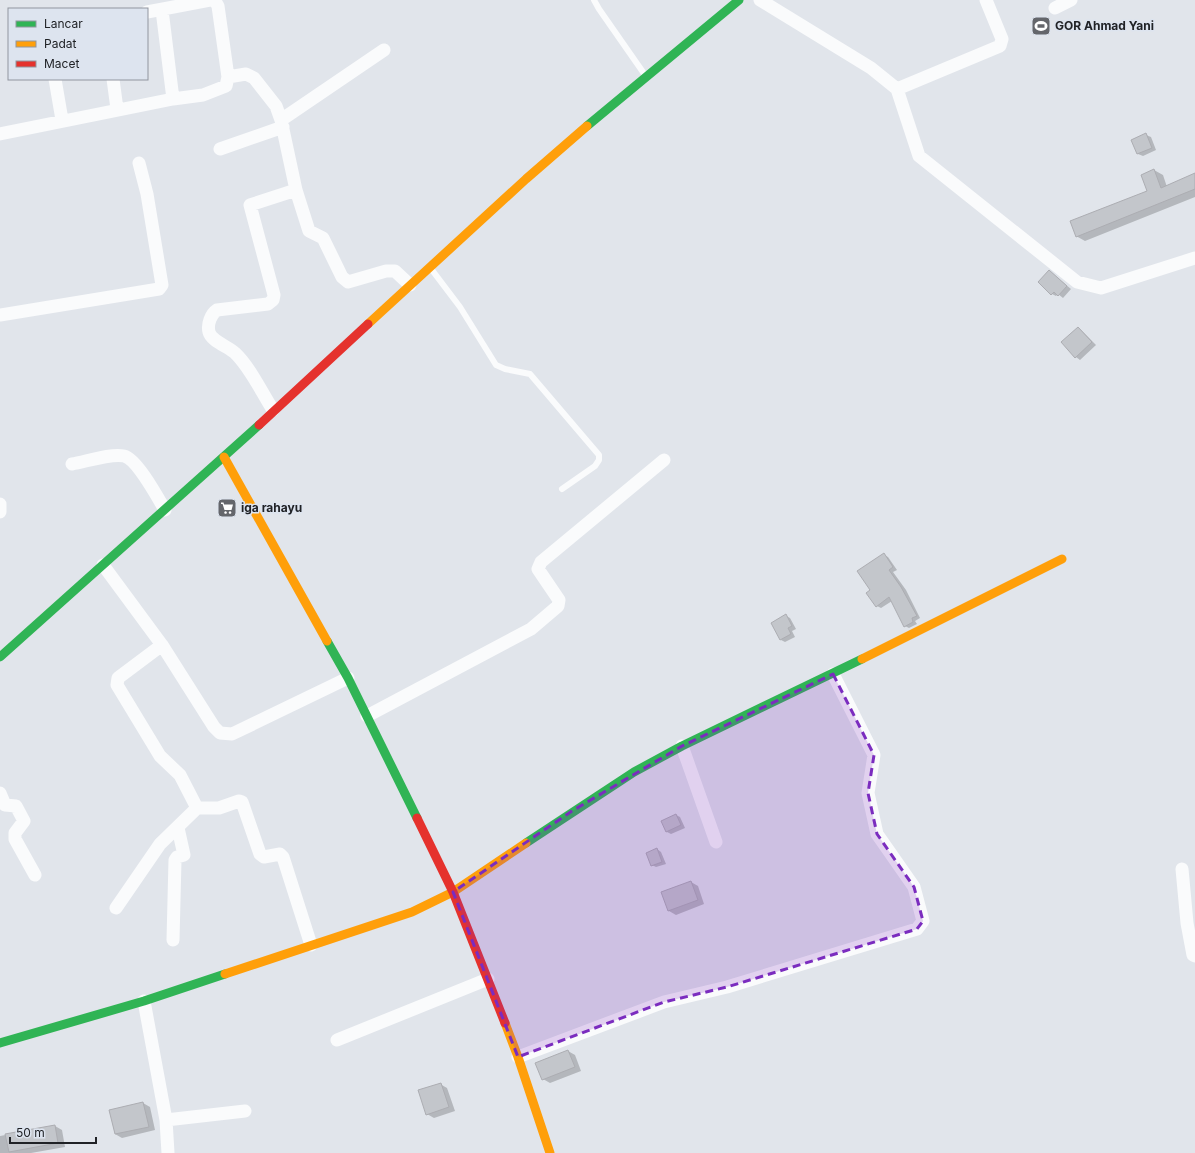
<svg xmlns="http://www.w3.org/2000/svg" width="1195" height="1153" font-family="Inter,sans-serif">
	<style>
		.shadow { fill: #0003 }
		.building { fill: #c3c6cb; stroke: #acadb2 }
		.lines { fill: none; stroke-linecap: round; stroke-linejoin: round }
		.lane { stroke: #fafbfc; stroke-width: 6 }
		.street { stroke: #fafbfc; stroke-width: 13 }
		.fast { stroke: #30b455; stroke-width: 9 }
		.slow { stroke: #ff9f0a; stroke-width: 9 }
		.jam { stroke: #e5322d; stroke-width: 9 }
		.marked { fill: #7b2cbf; fill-opacity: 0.2; stroke: #7b2cbf; stroke-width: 3; stroke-dasharray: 8 5; stroke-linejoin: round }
		.labels { text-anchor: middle; stroke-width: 3; stroke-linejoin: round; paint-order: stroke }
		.poi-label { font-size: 12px; font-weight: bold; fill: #202226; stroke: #dde4ef; text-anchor: start }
	</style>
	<rect width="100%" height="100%" fill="#e1e5eb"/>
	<path class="shadow" d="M1146,135L1151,137L1156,150L1143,156L1138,154L1133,141Z
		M1154,170L1163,175L1167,187L1195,177V197L1085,241L1076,236L1148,191Z
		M1049,271L1071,289L1063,298L1058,294L1056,296L1052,294Z
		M1079,328L1096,345L1080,360L1076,357Z
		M884,555L888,557L897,570L893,572L906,590L920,618L915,621L917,624L909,628L905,626L892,601L881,608L877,606L871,590Z
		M786,616L790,618L796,629L792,631L795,637L785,642L781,640Z
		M676,815L680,817L685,828L671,834L667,832Z
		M657,849L661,852L666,864L656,867L652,865Z
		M691,882L698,886L704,904L676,915L669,911L662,892Z
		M568,1051L575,1055L581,1071L550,1083L543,1079Z
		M440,1084L447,1088L455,1111L434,1118L427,1114Z
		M143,1103L150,1107L155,1130L122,1138L115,1134L110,1110Z
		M55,1126L62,1130L65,1147L31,1153H0V1136Z"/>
	<path class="building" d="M1146,133L1152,148L1137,154L1131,140Z
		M1154,169L1161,188L1195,173V189L1076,237L1070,221L1147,191L1141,175Z
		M1049,270L1067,286L1058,296L1054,292L1051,295L1038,282Z
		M1078,327L1092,342L1075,358L1061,342Z
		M884,553L893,567L889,570L901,587L917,616L912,618L913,622L904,627L889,597L876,607L866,593L870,590L857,571Z
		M786,614L792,626L788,628L791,634L780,640L771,623Z
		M676,814L681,825L666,832L661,821Z
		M657,848L662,862L651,866L646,853Z
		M691,881L698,900L668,911L661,892Z
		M568,1050L575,1067L542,1080L535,1063Z
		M441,1083L449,1107L426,1115L418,1090Z
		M143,1102L149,1127L115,1134L109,1110Z
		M55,1125L58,1143L9,1152L5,1134Z"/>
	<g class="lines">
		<path class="lane" d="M594,0L599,9L645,75
			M432,270L460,307L496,365L505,369L530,374L599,455V460L595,466L562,489"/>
		<path class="street" d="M760,0L871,68L897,89L919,156L1077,282L1101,288L1195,258
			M1055,8L1071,0
			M162,10L173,99
			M147,12L210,0L215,1L218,6L228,77
			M55,79L62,120
			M113,79L117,109
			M897,89L1000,46L1002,39L986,0
			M281,120L384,50
			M0,134L173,99L203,95L226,86L228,77L246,74L254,78L276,106L281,120L296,190L309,231L323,238L342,277L348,282L386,271H395L410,285
			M220,149L283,127
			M0,315L159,289L162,285L147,194L139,163
			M273,410C262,393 250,367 235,353C229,347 211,341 209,332C207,324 211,314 217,310L268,304L273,300L274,295L250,205L296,190
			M72,464C85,462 111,453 124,456C137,459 158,498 165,510
			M0,504V512
			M103,565L162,645L214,727L220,733L232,734L348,678
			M162,645L118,678L117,685L160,756L180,775L197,808H219L239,801L242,802L260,854L264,857L280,854L283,857L311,945
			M367,716L531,629L558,606L559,600L538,569L541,562L664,460
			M682,746L716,842
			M0,793L5,805L16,806L24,821L15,833V839L35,875
			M1182,869L1187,923L1193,955L1195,956
			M116,908L160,844L197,808
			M173,940L175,860L177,857L184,855L178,828
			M144,1001L166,1120L168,1153
			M337,1040L488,979
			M518,1057L664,1002L727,987L917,929L923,921L914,887L877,834L868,793L874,755L833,674
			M166,1120L245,1111"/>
		<path class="fast" d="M587,126L739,0
			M327,641L348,678L417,818
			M0,657L259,425
			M526,843L634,772L682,746L862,659
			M0,1043L144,1001L225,974"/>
		<path class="slow" d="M368,324L526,179L587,126
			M224,457L327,641
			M862,659L1062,559
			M225,974L412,912L453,892L526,843
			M505,1023L518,1057L550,1153"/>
		<path class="jam" d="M259,425L368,324
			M417,818L453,892L505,1023"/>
	</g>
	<path class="marked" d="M833,674L874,755L868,793L877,834L914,887L923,921L917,929L727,987L664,1002L518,1057L453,892L572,811L682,746Z"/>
	<defs>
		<symbol id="stadium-square" viewBox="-11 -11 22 22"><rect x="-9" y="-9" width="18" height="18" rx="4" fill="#64666b" stroke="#dde4ef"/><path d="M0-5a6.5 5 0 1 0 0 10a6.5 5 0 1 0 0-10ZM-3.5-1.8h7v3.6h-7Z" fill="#fff"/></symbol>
		<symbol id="supermarket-square" viewBox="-11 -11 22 22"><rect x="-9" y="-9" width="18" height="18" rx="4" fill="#64666b" stroke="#dde4ef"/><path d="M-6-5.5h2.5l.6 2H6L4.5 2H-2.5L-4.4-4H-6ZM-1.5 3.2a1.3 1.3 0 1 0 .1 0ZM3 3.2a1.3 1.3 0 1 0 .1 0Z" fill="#fff"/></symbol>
	</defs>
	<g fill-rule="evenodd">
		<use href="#stadium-square" x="1030" y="15" width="22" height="22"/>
		<use href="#supermarket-square" x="216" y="497" width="22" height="22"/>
	</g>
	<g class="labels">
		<g class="poi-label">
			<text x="1055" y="30">GOR Ahmad Yani</text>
			<text x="241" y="512">iga rahayu</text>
		</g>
	</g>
	<rect x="8" y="8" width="140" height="72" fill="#dde4ef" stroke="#91969f"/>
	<rect x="16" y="21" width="20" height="6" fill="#30b455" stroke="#91969f"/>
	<text x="44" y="28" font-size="12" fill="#202226">Lancar</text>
	<rect x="16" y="41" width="20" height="6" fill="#ff9f0a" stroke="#91969f"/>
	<text x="44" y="48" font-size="12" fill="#202226">Padat</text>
	<rect x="16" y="61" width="20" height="6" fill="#e5322d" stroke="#91969f"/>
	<text x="44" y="68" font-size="12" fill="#202226">Macet</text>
	<path d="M10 1137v6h86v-6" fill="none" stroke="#202226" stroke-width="2"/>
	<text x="16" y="1137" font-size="12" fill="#202226" stroke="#dde4ef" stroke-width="3" paint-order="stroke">50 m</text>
</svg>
